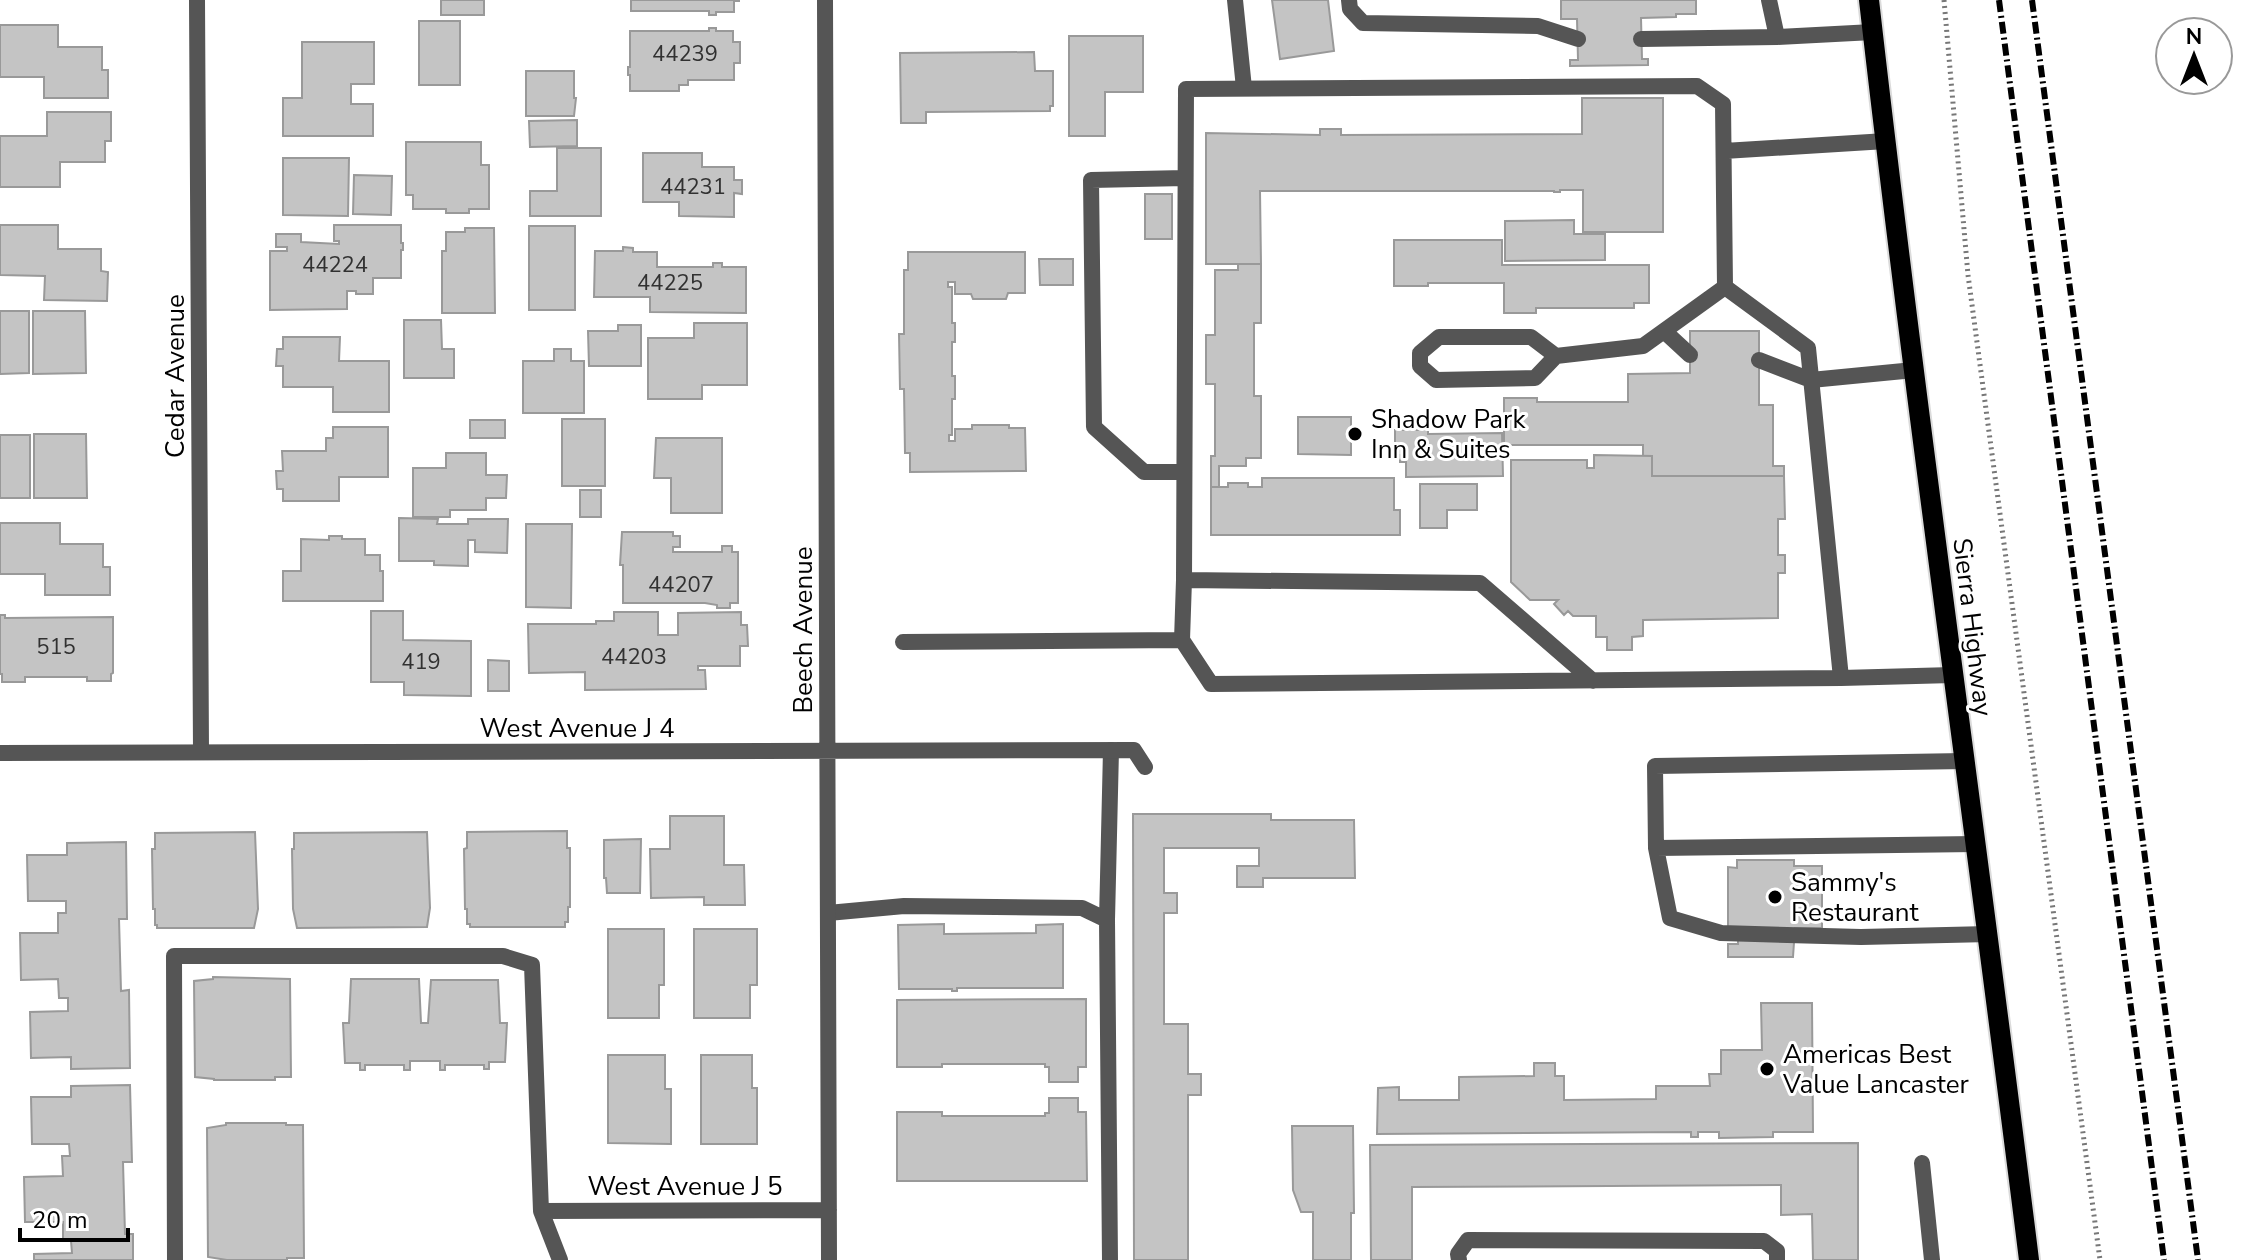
<svg xmlns="http://www.w3.org/2000/svg" width="2250" height="1260" font-family="'Nunito Sans',sans-serif">
	<style>
		.building { fill: #c4c4c4; stroke: #999; stroke-width: 2 }
		.lines { fill: none; stroke-linecap: round; stroke-linejoin: round }
		.primary-casing { stroke: #dbdbdb; stroke-width: 24 }
		.path { stroke: #777; stroke-width: 5; stroke-dasharray: 2 4; stroke-linecap: butt }
		.lane { stroke: #555; stroke-width: 16 }
		.street { stroke: #555; stroke-width: 16 }
		.primary { stroke: #000; stroke-width: 20 }
		.rail { stroke: #000; stroke-width: 6; stroke-dasharray: 12 4 2 4; stroke-linecap: butt }
		.poi-dot { fill: #000; stroke: #fff; stroke-width: 3 }
		.labels { text-anchor: middle; stroke-width: 6; stroke-linejoin: round; paint-order: stroke }
		.number-label { font-size: 22px; fill: #313131 }
		.street-label { font-size: 26px; fill: #000; stroke: #fff }
		.poi-label { font-size: 26px; fill: #000; stroke: #fff; text-anchor: start }
	</style>
	<rect width="100%" height="100%" fill="#fff"/>
	<path class="building" d="M441,0H484V15H441Z
		M631,0H739V1H734V12H716V15H709V11H631Z
		M1272,0H1328L1334,51L1280,59Z
		M1561,0H1696V14H1676V17L1641,18L1642,59H1648V65L1570,66V60H1578L1577,19H1561Z
		M419,21H460V85H419Z
		M0,25H58V47H102V70H108V98H44V77H0Z
		M709,28H716V31H733V42H740V63H734V80H688V85H679V91H630V75H628V67H630V31H709Z
		M1069,36H1143V92H1105V136H1069Z
		M302,42H374V84H351V104H373V136H283V98H302Z
		M1034,52L1035,71H1053V106H1050V111L926,112V123H901L900,53Z
		M526,71H574V98H576L574,116H526Z
		M1582,98H1663V232H1583V190H1560V192H1554V191H1260L1261,264H1206V133L1320,135V129H1341V135L1582,134Z
		M47,112H111V141H105V162H60V187H0V136H47Z
		M577,120V146L530,147L529,121Z
		M406,142H481V165H489V209H469V213H446V209H413V195H406Z
		M557,148H601V216H530V191H557Z
		M643,153H702V167H734V180H742V194L734,193V217L679,216V202H643Z
		M283,158H349L348,216L283,215Z
		M354,175L392,176L391,215L353,214Z
		M1145,194H1172V239H1145Z
		M1574,220V234H1605V260L1505,261V221Z
		M0,225H58V249H101V271L108,272L107,301L44,300L45,276L0,275Z
		M334,225H401V243H403V250H401V278H373V294H356V291H347V309L270,310V251H287V247H276V234H301V242L339,244V241H334Z
		M529,226H575V310H529Z
		M465,228H494L495,313H442V251H446V232H465Z
		M1394,240H1502V265H1649V303H1634V308H1536V313H1504V283H1428V286H1394Z
		M623,247L633,248V252H657V267H713V263H722V267H746V313L650,312V297H594L595,251H623Z
		M908,252H1025V293H1008L1006,299H973L971,294H955V282H948V287H952V323H955V342H952V376H955V399H952V435H949V441H955V429H972V425H1009V428H1025L1026,471L910,472V453H905L904,389H900L899,334H904V270H908Z
		M1039,259H1073V285H1040Z
		M1238,264H1261V323H1254V396H1261V458H1246V466H1219V487H1211V456H1215V384H1206V335H1215V270H1238Z
		M0,311H29V373L0,374Z
		M33,311H85L86,373L33,374Z
		M404,320H441L442,349H454V378H404Z
		M694,323H747V385H702V399H648V338H694Z
		M618,325H641V366H589L588,331H618Z
		M1690,331H1759V405H1773V466H1784V476H1652V456H1643V445H1504V398H1537V402H1628V374L1690,373Z
		M283,337H340L339,361H389V412H333V387H283V366H276L277,349H283Z
		M554,349H571V361H584V413H523V361H554Z
		M1298,417H1351V455L1298,454Z
		M562,419H605V486H562Z
		M470,420H505V438H470Z
		M333,427H388V477H339V501H283V489H277L276,471H283L282,451H326V438H333Z
		M1395,430H1428V434L1502,433L1503,476L1406,477V462H1400V455H1395Z
		M34,434H86L87,498H34Z
		M0,435H30V498H0Z
		M656,438H722V513H671V478H654Z
		M446,453H486V475H507L506,498H486V510H450V517H413V468H446Z
		M1594,455L1652,456V476H1784L1785,519H1778V555H1785V573H1778V618L1643,620V636L1632,637V650H1607V637H1596V616H1573L1568,611L1564,615L1554,604L1558,600H1530L1511,582V460H1587V468H1594Z
		M1262,478H1394V510H1400V535H1211V487H1228V483H1248V487H1262Z
		M1420,484H1477V510H1447V528H1420Z
		M580,490H601V517H580Z
		M399,518L438,519L437,524H468V519H508L507,553L475,552V540H468V566L434,565V561H399Z
		M0,523H60V544H103V567H110V595H45V574H0Z
		M526,524H572L571,608L526,607Z
		M622,532H673V536H680V547H673V552H722V546H732V552H738V603H730V608H717V605L705,603H623V565H620Z
		M329,536H342V539H365V555H380V571H383V601H283V571H301V539L329,540Z
		M371,611H403V640L471,641V696L404,695V682H371Z
		M614,612H658V635H678V613L741,612V625H747L748,646H740V666H698V670H705L706,689L585,690V672L529,673L528,624H596V621H614Z
		M0,615H5V618L113,617V673L111,674V681H87V677H25V682H2V674H0Z
		M488,660L509,661V691H488Z
		M1133,814H1271V820H1354L1355,878H1263V887H1237V866H1259V848H1164V893H1177V913H1164V1024H1188V1074H1201V1095H1188V1260H1134Z
		M670,816H724V865H744L745,905H704V897L651,898L650,849H670Z
		M567,831V848H570V907H568V922H565V927H470V924H467V909H465L464,849L467,848V832Z
		M255,832L258,909L254,928H157V925H155V909H153L152,849H155V833Z
		M427,832L430,908L427,927L297,928L293,909L292,849H294V833Z
		M641,839L640,893H607L606,878H604V840Z
		M126,842L127,919H119L121,991L129,990L130,1068L71,1069V1057L31,1058L30,1012L68,1011V998H59L58,979L21,980L20,933H58V913H66V901H28L27,855H67V843Z
		M1737,860H1794V866H1822V928H1795L1793,957H1728V944H1738V927H1728V867L1737,868Z
		M944,924V934L1036,933V925L1063,924V988H957V991H952V989H899L898,925Z
		M608,929H664V985H659V1018H608Z
		M694,929H757V985H750V1018H694Z
		M213,977L290,979L291,1077H275V1080H214V1079L195,1077L194,981L213,979Z
		M351,979H419L421,1023H428L431,980H498L500,1023H507L505,1062H489V1069H484V1065H445V1070H440V1061H410V1070H404V1065H365V1070H360V1063H345L343,1023H349Z
		M1086,999V1067H1078V1082H1049V1067H1045V1064H942V1067H897V1000Z
		M1761,1003H1812L1813,1132H1773V1137L1719,1138V1132H1698V1137H1691V1132L1377,1134L1378,1088L1399,1087V1100H1459V1077L1534,1076V1063H1555V1076H1564V1100L1656,1099V1086H1710L1709,1074H1721V1050H1762Z
		M608,1055H665V1089H671V1144L608,1143Z
		M701,1055H752V1088H757V1144H701Z
		M130,1085L132,1162H123L125,1234H133V1260H34V1254L72,1253L71,1241H63V1222H25L24,1177L63,1176L62,1156H70L69,1144H32L31,1097H71V1086Z
		M1049,1098H1078V1112H1086L1087,1181H897V1112H942V1116H1045V1113H1049Z
		M226,1123H286V1125H303L304,1258H287V1260H227L208,1257L207,1128L226,1125Z
		M1292,1126H1353L1354,1213H1351V1260H1313V1212H1301L1293,1190Z
		M1858,1143V1260H1813L1812,1214L1781,1215V1185L1412,1187V1260H1371L1370,1145Z"/>
	<g class="lines">
		<defs>
			<path id="primary" d="M1869,0C1917,421 1977,840 2029,1260"/>
		</defs>
		<use href="#primary" class="primary-casing"/>
		<path class="path" d="M1944,0L1968,275L2100,1260"/>
		<path class="lane" d="M1235,0L1244,88
			M1349,0L1350,9L1363,23L1538,26L1578,39
			M1769,0L1777,37L1873,32
			M1641,39L1777,37
			M1724,151L1886,141
			M1725,287L1808,348L1841,678
			M1664,331L1690,355
			M1759,360L1811,380L1914,370
			M1184,472H1144L1094,427L1091,180L1185,178
			M1184,580L1480,583L1593,681
			M1182,640L1184,580L1186,89L1697,86L1723,104L1725,287L1643,346L1556,356L1531,337H1439L1420,353V366L1436,380L1535,378L1556,356
			M903,642L1182,640L1211,684L1841,678L1953,675
			M1965,761L1655,766L1656,848L1976,844
			M1656,848L1670,918L1721,933L1861,937L1989,934
			M828,913L904,906L1082,908L1107,920
			M1922,1163L1932,1260
			M1110,1260L1107,920L1111,750
			M1459,1260L1458,1254L1468,1240L1764,1241L1777,1251V1260"/>
		<path class="street" d="M197,0L201,752
			M825,0L829,1260
			M0,753L1134,750L1145,767
			M541,1211L829,1210
			M175,1260L174,956H503L532,965L541,1211L560,1260"/>
		<use href="#primary" class="primary"/>
		<path class="rail" d="M1999,0L2164,1260
			M2032,0L2198,1260"/>
	</g>
	<g class="poi-dot">
		<circle cx="1355" cy="434" r="8"/>
		<circle cx="1775" cy="897" r="8"/>
		<circle cx="1767" cy="1069" r="8"/>
	</g>
	<g class="labels">
		<g class="number-label">
			<text x="685" y="61">44239</text>
			<text x="693" y="194">44231</text>
			<text x="335" y="272">44224</text>
			<text x="670" y="290">44225</text>
			<text x="681" y="592">44207</text>
			<text x="56" y="654">515</text>
			<text x="634" y="664">44203</text>
			<text x="421" y="669">419</text>
		</g>
		<g class="street-label">
			<text transform="translate(175 376) rotate(-90)" y="9">Cedar Avenue</text>
			<text transform="translate(1973 627) rotate(83)" y="9">Sierra Highway</text>
			<text transform="translate(803 630) rotate(-90)" y="9">Beech Avenue</text>
			<text x="577" y="737">West Avenue J 4</text>
			<text x="685" y="1195">West Avenue J 5</text>
		</g>
		<g class="poi-label">
			<text x="1371" y="428">Shadow Park<tspan x="1371" dy="30">Inn &amp; Suites</tspan></text>
			<text x="1791" y="891">Sammy's<tspan x="1791" dy="30">Restaurant</tspan></text>
			<text x="1783" y="1063">Americas Best<tspan x="1783" dy="30">Value Lancaster</tspan></text>
		</g>
	</g>
	<g transform="translate(2194 56)"><circle r="38" fill="#ffffff" stroke="#999999" stroke-width="2"/>
	<path d="M0-6L14 30L0 20L-14 30Z" fill="#000000"/>
	<text y="-12" font-size="22" font-weight="bold" text-anchor="middle" fill="#000000">N</text>
	</g>
	<path d="M20 1228v12h108v-12" fill="none" stroke="#000000" stroke-width="4"/>
	<text x="32" y="1228" font-size="24" fill="#000000" stroke="#ffffff" stroke-width="6" paint-order="stroke">20 m</text>
</svg>
